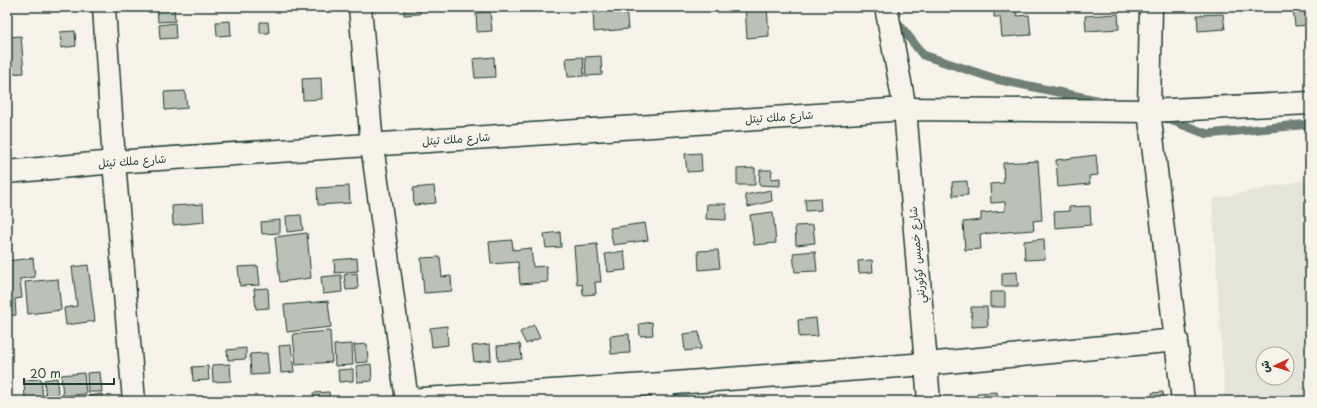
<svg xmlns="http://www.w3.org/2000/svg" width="1317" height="408" font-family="'Playpen Sans','Playpen Sans Arabic',sans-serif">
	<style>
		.built { fill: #e5e4d9; fill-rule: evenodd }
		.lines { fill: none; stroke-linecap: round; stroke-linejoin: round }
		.stream { stroke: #6f8077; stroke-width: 9 }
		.building { fill: #bbc1b6; stroke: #1f3d34 }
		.minor-casing { stroke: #1f3d34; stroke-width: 25 }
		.secondary-casing { stroke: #1f3d34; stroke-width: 25 }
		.minor { stroke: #f7f3e8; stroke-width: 22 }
		.secondary { stroke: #f7f3e8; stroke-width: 22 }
		.labels { text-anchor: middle; stroke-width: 3; stroke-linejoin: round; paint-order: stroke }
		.street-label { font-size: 11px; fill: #1f3d34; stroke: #f7f3e8 }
	</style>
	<rect width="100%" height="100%" fill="#f7f3e8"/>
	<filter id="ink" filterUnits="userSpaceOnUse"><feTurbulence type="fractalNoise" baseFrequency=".025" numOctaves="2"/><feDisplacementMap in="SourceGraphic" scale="8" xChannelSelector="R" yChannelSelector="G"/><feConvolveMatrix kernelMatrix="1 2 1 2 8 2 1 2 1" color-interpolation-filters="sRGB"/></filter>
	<g filter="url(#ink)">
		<path class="built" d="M1310,179V401H1225L1212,199ZM1263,354H1287V378H1263Z"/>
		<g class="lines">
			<path class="stream" d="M894,18L923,55L996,79L1105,102
				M1163,117L1207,134L1310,124"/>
		</g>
		<path class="building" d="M174,7L175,21L158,22L157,9Z
			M404,7H420V14L404,15Z
			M593,7H626L628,29L594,32Z
			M745,7H767L769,36L747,38Z
			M994,7H1016L1017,16L1029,15L1031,35L1002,37L1000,17H994Z
			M1293,7H1310V25L1295,26Z
			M490,12L492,31L477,32L476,13Z
			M1118,14L1119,29L1086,31L1085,16Z
			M1223,14L1225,29L1198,31L1197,15Z
			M230,21L231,35L217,36L216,22Z
			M260,22H268L269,33H260Z
			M175,23L176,38L160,39L159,25Z
			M75,31L76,46L61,48L60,32Z
			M21,36L24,73L7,74V37Z
			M601,56L602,75L586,76L585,57Z
			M494,57L495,77L475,78L473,59Z
			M583,57L584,76L568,77L566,58Z
			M321,78L322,99L303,100L302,79Z
			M185,91L187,108L165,110L164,92Z
			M701,153L702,171L687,172L685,154Z
			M1096,155L1098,175L1089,176L1090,184L1058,187L1056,160Z
			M1038,161L1042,220L1033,221L1034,230L980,234L981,249L965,250L963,222L981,220V213L1005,211V202L991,203L990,184L1004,183L1003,163Z
			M755,168V185H737V169Z
			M760,170H772L771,179L780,178V186L759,185Z
			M967,181L968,195L953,196L952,182Z
			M349,186L350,203L318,205L317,188Z
			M434,186L436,203L414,205L413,188Z
			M771,190L772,201L748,207L745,195Z
			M820,198L821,210L806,211L805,199Z
			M203,204L204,222L173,225L172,206Z
			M707,204H726V220L706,219Z
			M1090,206L1091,225L1055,228L1054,212L1069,211V207Z
			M773,212L776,243L754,245L750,215Z
			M301,215L303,230L287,232L286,216Z
			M280,220V233L262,234L261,222Z
			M645,223L648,240L613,245L610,228Z
			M813,225L815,243L796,245L795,226Z
			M560,232L561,247L546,248L544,234Z
			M307,233L311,278L280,282L275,237Z
			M1044,239L1045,259L1025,260L1024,241Z
			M512,240L513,250L531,248L533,267L546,266L548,282L520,284L518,262L491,264L489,242Z
			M597,244L601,282H595L596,294L583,295L582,284L577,285L574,246Z
			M718,250L720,268L699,270L698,251Z
			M624,251L626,270L608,272L605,254Z
			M815,251L817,271L795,272L793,253Z
			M440,257L442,277L451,276L452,291L424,293L421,258Z
			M33,258L35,277L20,279L22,298L15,299L16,315L7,316V261Z
			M357,258L358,271L335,273L334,260Z
			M872,260L873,272L859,273L858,261Z
			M88,265L95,321L66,325L64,308L77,306L72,267Z
			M258,266L260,285L240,286L238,267Z
			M1017,272L1018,286H1002V273Z
			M357,273L358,289L346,290L344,275Z
			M341,275L342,292L323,294L321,277Z
			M58,279L61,310L28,314L25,282Z
			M268,288L269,308L256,309L254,289Z
			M990,292H1005V307H990Z
			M328,301L331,327L287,332L284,305Z
			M971,307H987L988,326L972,327Z
			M816,318L818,336L799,337L798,320Z
			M652,322L653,335L640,336L639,324Z
			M534,325L540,338L526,344L520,332Z
			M447,326L448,345L432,347L430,328Z
			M330,331L332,362L296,365L293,334Z
			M699,332L701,349L685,351L683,334Z
			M629,334L630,353L611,354L610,336Z
			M352,344L353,365L335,366L334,345Z
			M367,344L368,362L356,363L354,345Z
			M490,344L491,360L474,362L472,346Z
			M520,344L522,359L498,361L497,346Z
			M291,345L294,372L281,373L279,346Z
			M246,348V359L228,360L227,350Z
			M267,353L269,374L251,375L250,354Z
			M230,364L231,381L213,382L212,365Z
			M371,364L372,381L357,382L356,366Z
			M208,366L209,380L193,381L192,367Z
			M353,369V381L339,382L338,370Z
			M100,372L102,392H88L87,373Z
			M84,373L86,394L63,396L61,375Z
			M57,378L58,397L46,398L44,380Z
			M41,379L43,399L25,400L24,380Z
			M329,392L330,401H314L313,393Z
			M997,392L998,401H978L977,393Z
			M1163,392L1164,401H1153L1152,393Z
			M102,394L103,401H89V396Z
			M85,397V401H63V399Z
			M277,399V401H260V400Z
			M883,399V401H866Z"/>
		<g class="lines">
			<defs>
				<path id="minor" d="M104,7L114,162L134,401
					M360,7L372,145L407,401
					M886,7L905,109L929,401
					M1151,7L1149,111L1183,401
					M407,400L662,384
					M663,401L662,384L926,364L1177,340"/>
				<path id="secondary" d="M7,172L114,162L905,109L1149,111L1310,103"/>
			</defs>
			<use href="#minor" class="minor-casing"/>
			<use href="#secondary" class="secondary-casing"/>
			<use href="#minor" class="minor"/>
			<use href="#secondary" class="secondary"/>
		</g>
	</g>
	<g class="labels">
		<g class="street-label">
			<text transform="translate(779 117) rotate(-4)" y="4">شارع ملك تيتل</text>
			<text transform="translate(456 139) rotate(-4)" y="4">شارع ملك تيتل</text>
			<text transform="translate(132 161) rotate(-4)" y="4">شارع ملك تيتل</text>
			<text transform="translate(917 255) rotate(-95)" y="4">شارع خميس كوكورتني</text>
		</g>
	</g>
	<rect width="1317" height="408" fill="none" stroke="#f7f3e8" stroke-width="24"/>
	<rect x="12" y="12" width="1293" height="384" fill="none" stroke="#1f3d34" stroke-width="1.5" filter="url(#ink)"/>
	<g transform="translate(1275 366) rotate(266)"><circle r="19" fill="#f7f3e8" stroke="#a1aaa0"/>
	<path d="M0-3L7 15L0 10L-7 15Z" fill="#c8321e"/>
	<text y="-6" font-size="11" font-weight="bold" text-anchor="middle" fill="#1f3d34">ش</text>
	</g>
	<path d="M24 378v6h90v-6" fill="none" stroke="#1f3d34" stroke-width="2"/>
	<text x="30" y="378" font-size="12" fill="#1f3d34" stroke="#f7f3e8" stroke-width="3" paint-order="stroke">20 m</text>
</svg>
